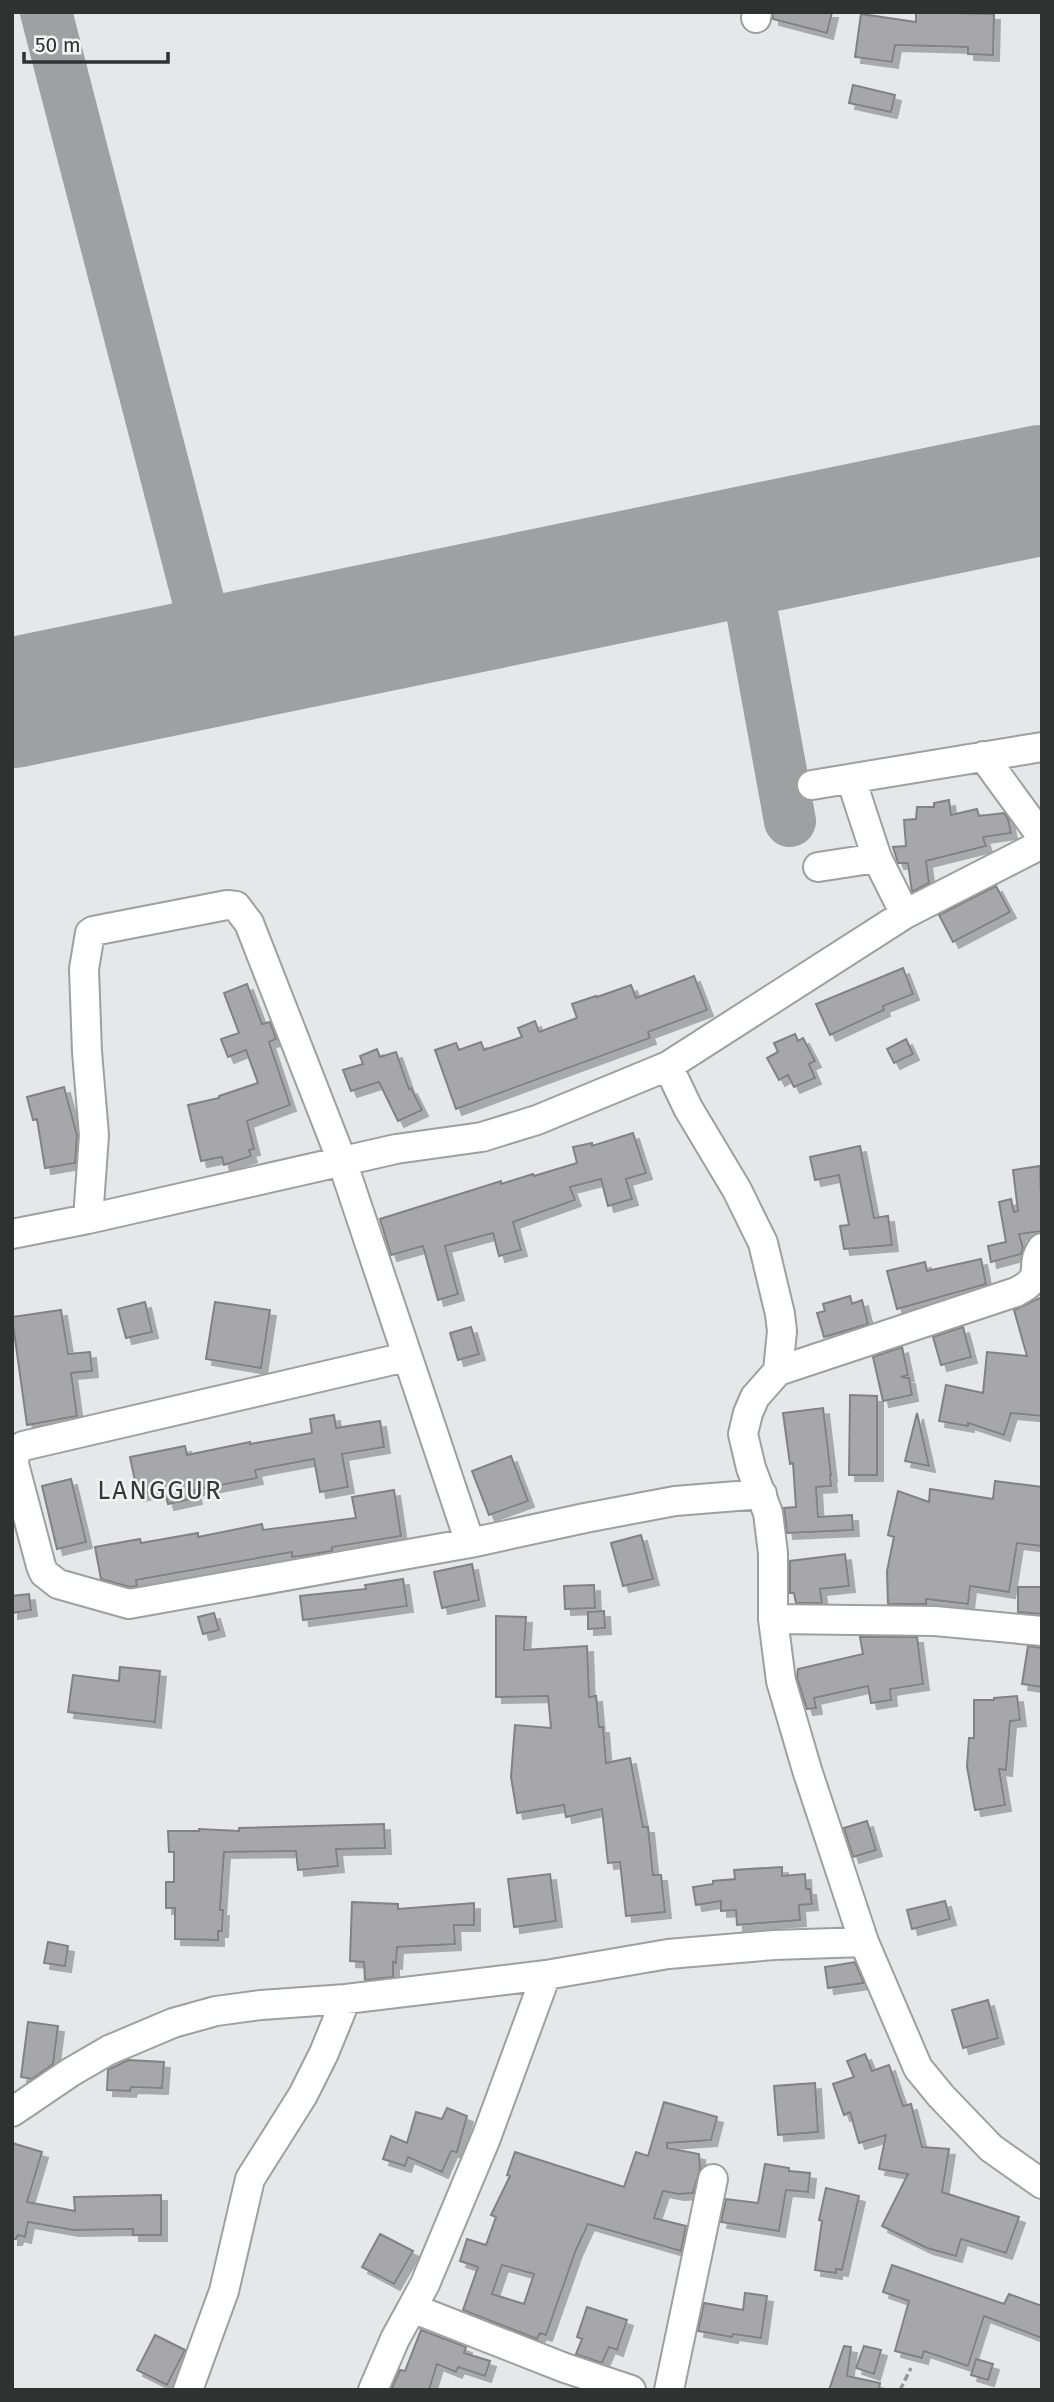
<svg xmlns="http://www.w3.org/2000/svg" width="1054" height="2402" font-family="'Fira Sans',sans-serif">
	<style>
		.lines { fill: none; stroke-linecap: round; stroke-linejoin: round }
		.taxiway { stroke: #9fa0a2; stroke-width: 52 }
		.runway { stroke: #9fa0a2; stroke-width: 130 }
		.building { fill: #a7a6a9; stroke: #828184; stroke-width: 2; fill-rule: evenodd; filter: url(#shadow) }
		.minor-casing { stroke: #9d9fa1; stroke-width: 32 }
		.path { stroke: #979899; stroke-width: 3.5; stroke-dasharray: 7 3.5; stroke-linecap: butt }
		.minor { stroke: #fff; stroke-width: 28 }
		.labels { text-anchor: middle; stroke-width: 5; stroke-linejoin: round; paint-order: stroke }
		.quarter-label { font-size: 26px; letter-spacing: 2px; fill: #353739; stroke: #f2f4f6 }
	</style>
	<defs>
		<filter id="shadow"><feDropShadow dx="6" dy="6" stdDeviation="0" flood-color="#0004"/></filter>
	</defs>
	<rect width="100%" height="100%" fill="#e5e7e9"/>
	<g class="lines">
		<path class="taxiway" d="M46,12L214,661
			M690,563C726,573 734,573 751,607C761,567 769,562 802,539
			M751,607L790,821"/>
		<path class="runway" d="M12,703L1042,490"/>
	</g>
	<path class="building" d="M773,12H832L827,33L773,19Z
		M916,12L994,14L993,55L968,54V47L895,45L892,62L855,57L861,14L916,22Z
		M853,85L895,95L891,112L849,103Z
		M949,800L951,815L977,809L979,816L1004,813L1008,819L1011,833L983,837L986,846L926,861L929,883L912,892L908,863H898L893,847L906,846L904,820L916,819L917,807H934V803Z
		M996,886L1010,912L953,942L939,915Z
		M903,968L913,994L883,1006L884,1010L830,1035L816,1004Z
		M694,976L707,1010L648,1032L650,1038L456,1109L435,1050L456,1043L459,1050L481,1042L484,1050L522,1037L518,1028L535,1021L539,1032L577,1018L572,1004L596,996L597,997L631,985L636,998Z
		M247,984L262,1024L270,1022L276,1039L269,1042L290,1105L247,1121L254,1149L249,1150L251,1156L224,1165L222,1157L201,1161L188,1105L219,1098V1096L258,1083L246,1050L228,1057L221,1039L239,1033L224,993Z
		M795,1034L798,1041L803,1038L815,1061L809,1064L815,1078L794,1087L788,1075L779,1080L767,1058L778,1052L774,1043Z
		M906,1039L913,1054L894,1063L887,1049Z
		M377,1049L380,1057L396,1052L409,1089L411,1088L422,1110L398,1121L379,1082L351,1091L343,1070L363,1064L360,1056Z
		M64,1087L77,1135L75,1163L45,1168L37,1119L33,1120L27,1097Z
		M633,1133L646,1173L626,1179L632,1199L608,1206L601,1179L570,1187L575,1200L513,1222L521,1250L499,1256L493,1233L445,1246L458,1294L438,1300L423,1246L391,1255L380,1219L501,1181V1184L533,1174L534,1176L577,1163L573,1147L592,1143V1146Z
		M860,1146L874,1218L888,1216L892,1245L844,1249L840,1226L849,1225L839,1175L815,1180L810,1157Z
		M1040,1166L1042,1231L1019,1234L1023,1248L1021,1254L991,1262L988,1246L1006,1242L999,1202L1011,1199L1014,1212L1018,1211L1013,1170Z
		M981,1259L986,1284L897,1309L887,1271L925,1262L927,1271Z
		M850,1296L852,1304L862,1300L868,1324L824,1337L817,1313L825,1311L823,1304Z
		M1042,1297V1416L1011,1413L1004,1435L968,1423V1426L939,1421L946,1385L983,1393L987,1352L1027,1356L1014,1310Z
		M145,1302L152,1332L126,1338L118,1309Z
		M215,1302L270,1310L261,1368L206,1359Z
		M61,1310L68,1354L90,1352L92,1371L71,1373L77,1416L27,1425L12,1317Z
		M471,1327L479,1354L458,1360L450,1333Z
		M963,1327L971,1357L941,1365L933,1337Z
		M902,1347L908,1375L901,1377L909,1378L912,1395L883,1401L873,1357Z
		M850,1395L877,1396V1475H849Z
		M823,1408L831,1475H830L831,1486L816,1487L818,1517L852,1515L853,1530L787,1533L784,1508L796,1507L793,1463L790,1464L783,1413Z
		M917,1413L929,1466L905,1461Z
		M334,1415L336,1428L380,1421L384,1447L342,1454L348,1487L320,1492L314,1459L255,1470L257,1478L194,1490L196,1498L168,1504L164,1489L138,1495L130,1457L185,1446L187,1455L250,1442V1444L312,1433L310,1419Z
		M511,1456L528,1501L489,1515L472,1471Z
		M71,1479L86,1542L57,1549L42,1486Z
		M995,1481L1042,1487V1546L1017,1543L1009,1592L970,1586L968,1604L926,1599V1604H888L887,1571L894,1537L888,1535L898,1491L929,1502L930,1489L993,1499Z
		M394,1490L401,1536L332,1547V1551L301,1556L292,1557V1552L136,1580L137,1586L130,1587L101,1579L95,1547L140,1539L141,1543L198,1533V1537L262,1524L263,1530L356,1518L352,1497Z
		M641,1535L653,1579L623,1586L611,1543Z
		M845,1554L849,1586L820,1589L822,1603H796L794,1593H790V1561Z
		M472,1564L479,1600L442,1608L434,1572Z
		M403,1579L407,1606L303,1620L300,1596L366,1589L365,1585Z
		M594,1585L595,1608L565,1609L564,1586Z
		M1018,1587H1042V1614L1018,1612Z
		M29,1594L31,1610L12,1613V1596Z
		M604,1611L605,1628L588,1629V1612Z
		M214,1613L219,1630L203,1634L198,1617Z
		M496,1616L526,1617L524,1650L587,1646L589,1697L596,1696L599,1727H603L606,1763L630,1758L643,1827H648L653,1875H661L665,1912L626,1916L620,1862L608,1863L602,1809L566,1817L564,1805L517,1813L511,1777L515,1725L551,1728L548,1696L496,1697Z
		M860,1637H917L923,1684L890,1689L891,1700L871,1703L868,1686L814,1698L816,1708L807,1709L797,1678L798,1669L863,1654Z
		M1028,1646L1042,1648V1687L1022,1684Z
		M120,1667L160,1671L155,1722L68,1712L73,1675L119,1681Z
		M1017,1696L1020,1720L1010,1721L1006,1770L999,1769L1005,1805L975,1810L967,1767L969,1738H974V1700H994V1698Z
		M867,1821L876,1850L853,1857L844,1828Z
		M384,1824L385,1848L336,1849L338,1866L298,1870L296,1851L224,1852L220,1910H223L222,1931H218V1940L175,1939V1908H166V1882H174V1852H169L168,1831H199V1829L239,1831V1828Z
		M782,1867V1876L805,1874L806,1889H810L812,1904L799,1905L800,1920L737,1925L736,1910L721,1911V1901L696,1905L693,1887L713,1884V1881L735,1879L734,1870Z
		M550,1874L556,1921L514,1927L508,1879Z
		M945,1901L950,1919L912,1929L907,1910Z
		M352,1902L398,1904V1909L474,1903V1925H454L455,1944L397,1947L396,1963L393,1962V1977L365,1980L364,1962L350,1961Z
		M48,1942L68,1946L65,1966L44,1963Z
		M855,1962L864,1983L828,1988L825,1967Z
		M988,2000L998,2038L963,2048L952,2010Z
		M28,2022L58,2026L53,2064L32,2079L21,2077Z
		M865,2054L872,2071L889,2065L903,2106L911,2104L922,2147L949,2149L942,2192L1019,2217L1006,2253L961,2239L956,2256L927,2248L882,2226L908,2174L879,2169L886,2135L859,2143L850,2112L844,2115L833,2084L854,2077L847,2061Z
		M128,2060L164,2062L162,2088L131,2087L130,2091L107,2090L108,2070Z
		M815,2083L818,2132L778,2135L774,2086Z
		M664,2102L717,2117L711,2140L667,2143V2148L699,2154L700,2169L693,2193L678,2194L663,2191L654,2218L686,2226L681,2251L588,2224L576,2250L546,2335L540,2333L537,2339L463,2310L478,2267L460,2261L467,2239L486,2245L496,2217L491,2215L510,2176L507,2175L515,2152L624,2187L636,2152L648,2156ZM502,2265L534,2274L524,2304L492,2294Z
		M447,2108L467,2116L457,2152L451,2151L442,2172L408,2157L405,2166L383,2159L391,2136L407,2143L416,2112L442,2119Z
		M12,2143L42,2152L27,2202L75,2211L74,2197L161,2195V2235H133V2229L73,2230L28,2222L25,2237L18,2235L16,2239H12Z
		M765,2164L789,2168V2171L810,2173L808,2192L786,2190L779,2231L721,2222L726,2199L758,2203Z
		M826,2188L859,2196L842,2270L836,2269V2273L815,2270L822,2221L819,2220Z
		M380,2234L413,2251L394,2284L362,2267Z
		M892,2265L1004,2304L1009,2294L1042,2306V2338L984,2316L968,2366L924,2351L922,2358L895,2351L909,2301L883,2292Z
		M745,2293L767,2296L761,2338L733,2334L732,2337L698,2331L704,2303L743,2310Z
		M587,2307L627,2320L617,2350L609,2347L602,2363L576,2354L582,2339L577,2337Z
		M421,2330L466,2347L464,2353L490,2361L485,2376L458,2367L456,2372L437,2364L429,2390H391L400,2370L405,2371Z
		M155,2335L185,2350L167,2385L137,2370Z
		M844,2346L851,2347L847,2376L880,2383L879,2390H829Z
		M864,2346L881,2350L874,2374L856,2368Z
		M976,2359L993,2364L988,2380L971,2375Z"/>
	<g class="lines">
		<defs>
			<path id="minor" d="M756,18L757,12
				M983,756L1042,837
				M851,779L877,858
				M812,785L1042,747
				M818,867L877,858L905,914
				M668,1066L688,1108L737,1190L763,1243L780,1314L782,1331L778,1371L755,1397L748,1413L743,1434L751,1468L768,1513L773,1553V1619L781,1681L807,1770L864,1942
				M88,1219L94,1135L87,1052L84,969L90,933L93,931L227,905L236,906L249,923L342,1161L470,1543L585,1518L675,1501L762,1494
				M12,1234L88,1219L396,1149L482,1137L537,1120L668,1066L905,914L1042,844
				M406,1357L23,1446L15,1453L14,1464L41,1566L44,1573L58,1584L129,1604L470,1543
				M778,1371L1016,1292C1048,1276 1028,1267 1042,1248
				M773,1619L935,1621L1042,1631
				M546,1975L486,2138L425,2284L412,2308L565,2368L631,2390
				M12,2112L71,2072L109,2050L173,2023L216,2011L261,2005L346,1999L546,1975L668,1954L774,1945L864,1942L918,2068L941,2096L991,2148L1042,2184
				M188,2390L224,2291L250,2179L303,2095L324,2053L346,1999
				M373,2390L395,2339L412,2308
				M669,2390L713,2179"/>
		</defs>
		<use href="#minor" class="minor-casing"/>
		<path class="path" d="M900,2390L911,2368"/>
		<use href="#minor" class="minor"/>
	</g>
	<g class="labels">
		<g class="quarter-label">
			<text x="160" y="1499">LANGGUR</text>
		</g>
	</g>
	<rect width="1054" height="2402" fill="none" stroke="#303131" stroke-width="28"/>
	<path d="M24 52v10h144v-10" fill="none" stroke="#303131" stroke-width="3.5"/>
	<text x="35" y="52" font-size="21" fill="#303131" stroke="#f2f4f6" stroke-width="5" paint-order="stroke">50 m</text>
</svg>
